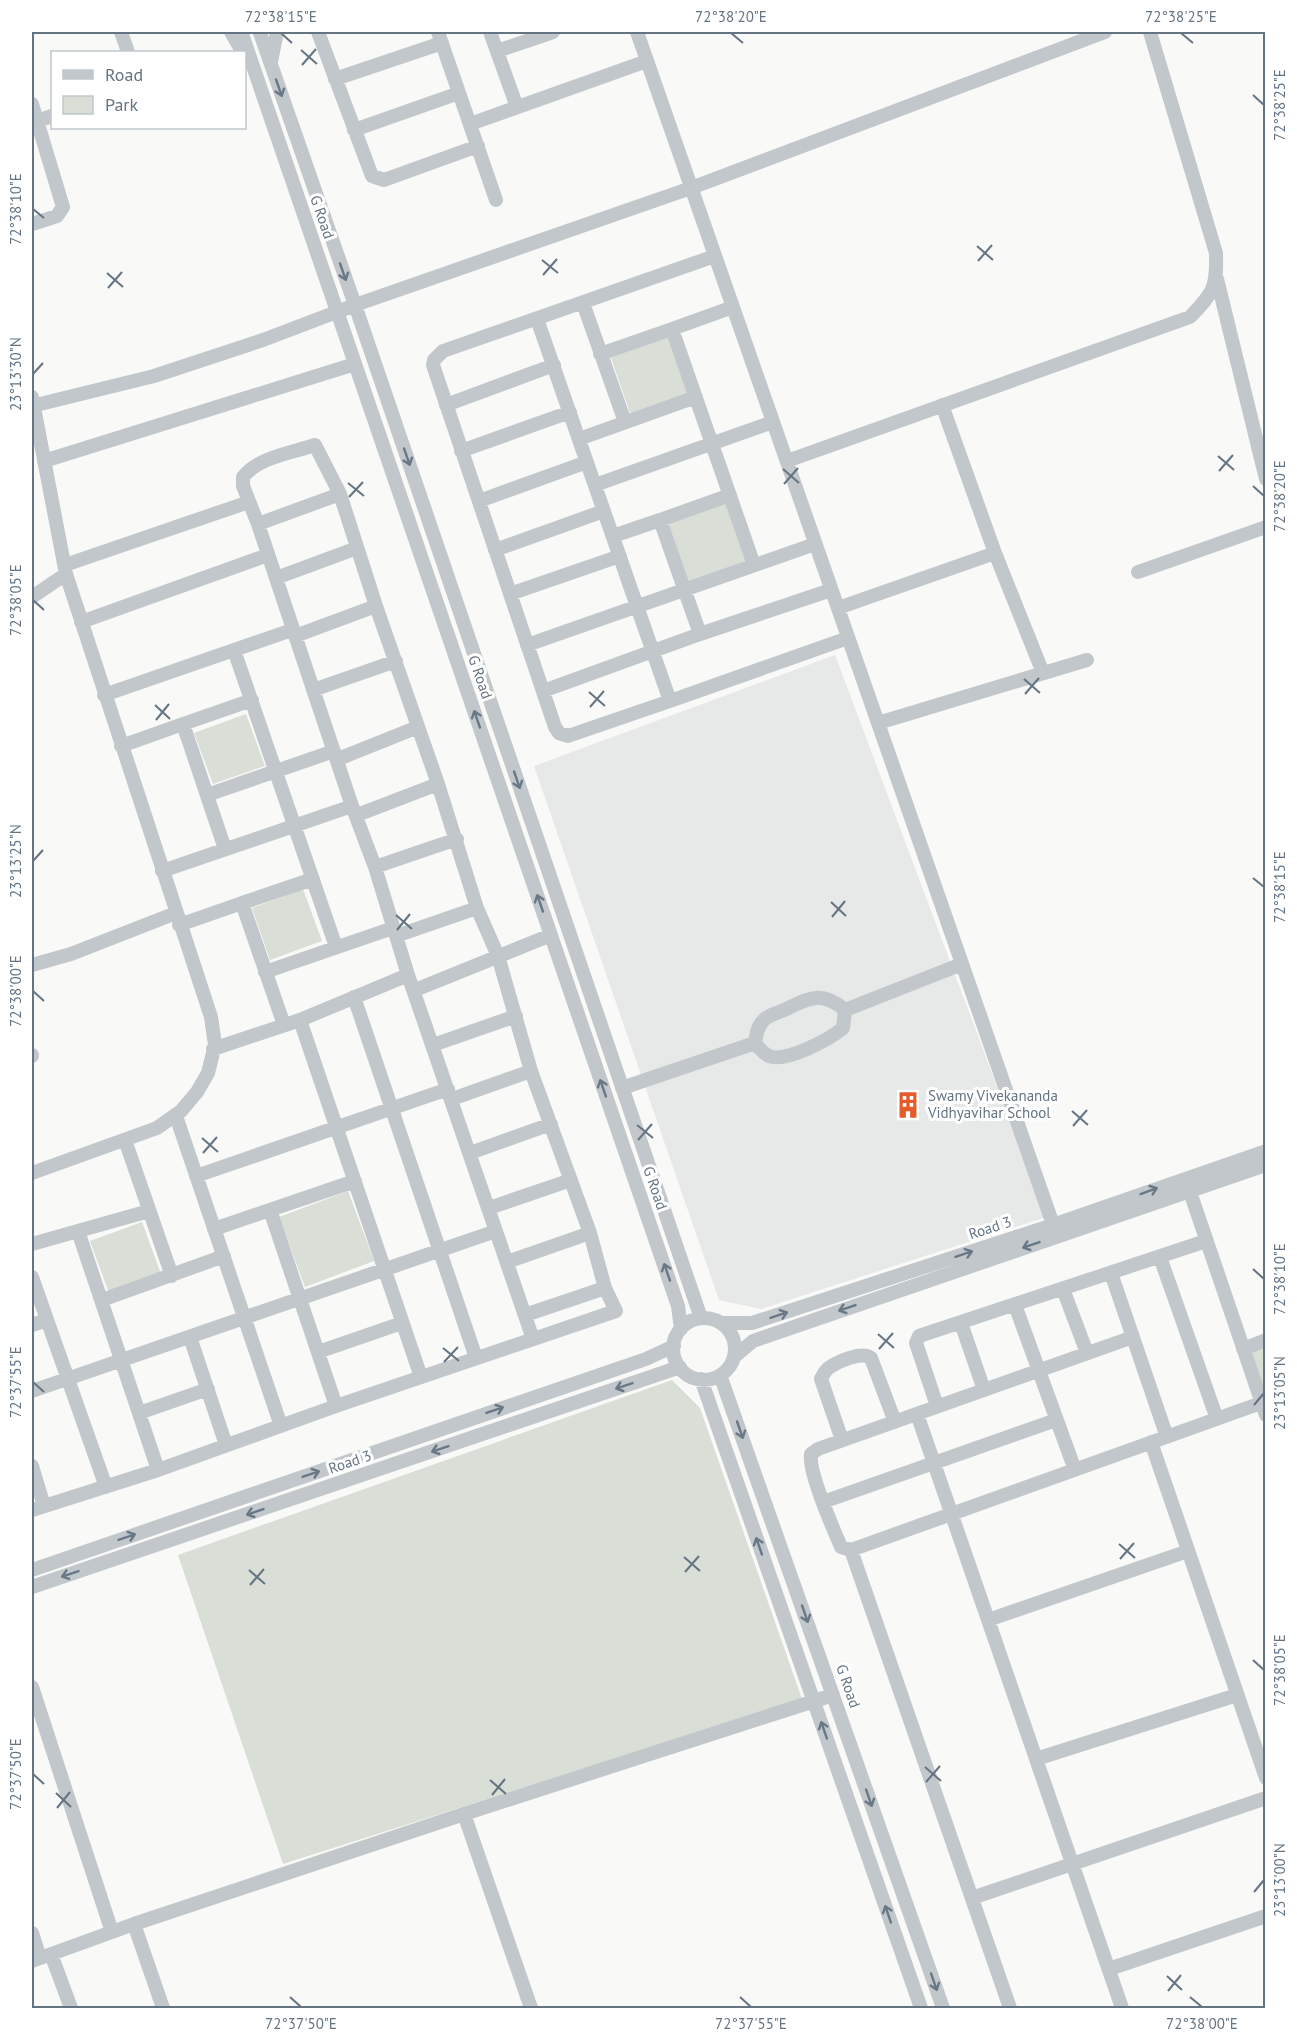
<svg xmlns="http://www.w3.org/2000/svg" width="1297" height="2040" font-family="'PT Sans',sans-serif">
	<style>
		.built { fill: #e7e8e8 }
		.green { fill: #d9ded6 }
		.lines { fill: none; stroke-linecap: round; stroke-linejoin: round }
		.minor { stroke: #c2c7cb; stroke-width: 14 }
		.oneway { stroke: #697886 }
		.ticks { fill: none; stroke: #647482; stroke-width: 2 }
		.labels { text-anchor: middle; stroke-width: 6; stroke-linejoin: round; paint-order: stroke }
		.street-label { font-size: 15px; fill: #647482; stroke: #fff }
		.poi-label { font-size: 15px; fill: #647482; stroke: #fff; text-anchor: start }
		.neatline { fill: none; stroke: #647482; stroke-width: 2 }
		.ticks-label { font-size: 15px; text-anchor: middle; fill: #647482 }
	</style>
	<rect width="100%" height="100%" fill="#f9f9f7"/>
	<path class="built" d="M835,655L1046,1217L761,1309L719,1300L534,766Z"/>
	<path class="green" d="M668,334L690,395L631,416L610,355Z
		M727,501L748,562L689,583L668,522Z
		M246,714L265,766L213,784L194,733Z
		M303,889L322,941L270,960L252,908Z
		M348,1191L374,1261L305,1287L279,1217Z
		M142,1222L161,1274L109,1293L90,1241Z
		M1265,1347V1395L1250,1353Z
		M672,1380L700,1408L802,1699L283,1864L178,1555Z"/>
	<g class="lines">
		<path class="minor" d="M121,32L128,52
			M231,32L242,51
			M318,32L372,176L384,180L478,146
			M438,32L496,200
			M490,32L517,107
			M637,32L1057,1236
			M260,33L355,305L701,1318
			M243,37L678,1306L681,1329
			M497,51L553,32
			M271,62L277,32
			M335,79L442,43
			M32,104L63,207L57,216L32,224
			M37,121L52,116
			M470,124L647,61
			M354,130L459,93
			M1217,279L1266,479
			M583,303L625,422
			M733,307L672,329L754,565
			M537,319L670,701L848,638
			M600,354L672,329
			M446,405L554,365
			M32,406L154,376L263,340L355,305L691,188L1105,32
			M579,439L696,397
			M461,451L570,412
			M44,461L355,364
			M787,461L1190,317C1214,292 1217,287 1216,253L1150,32
			M595,485L773,422
			M479,501L587,462
			M660,520L730,495
			M258,524L340,494
			M613,536L660,520L700,634
			M495,550L604,511
			M995,553L1043,673
			M65,565L249,502
			M1138,572L1266,527
			M276,578L357,548
			M510,594L620,556
			M32,597L66,574
			M838,608L995,553L942,405
			M81,622L268,555
			M295,636L376,606
			M527,645L815,544
			M234,650L336,947
			M313,690L396,661
			M543,691L700,634L831,590
			M104,695L292,630
			M670,701L568,736L559,733L555,727L433,365L434,360L443,351L715,256
			M878,723L1087,660
			M183,724L252,700
			M121,746L183,724L225,849
			M338,759L418,727
			M207,795L334,751
			M357,815L438,784
			M375,867L457,839
			M162,871L352,806
			M242,903L313,879
			M179,925L242,903L284,1025
			M396,936L477,908
			M32,965L71,954L176,913
			M265,972L393,928
			M415,990L551,935
			M354,997L476,1358
			M300,1020L421,1377
			M755,1043C759,1048 764,1054 769,1056C786,1063 830,1039 843,1028L845,1010
			M433,1045L516,1016
			M213,1049L300,1020L408,975
			M32,1055V1056
			M622,1088L755,1043C756,1036 757,1027 763,1021C767,1015 778,1013 784,1010C810,998 821,990 845,1010L962,964
			M452,1099L531,1071
			M176,1116L281,1426
			M125,1140L172,1276
			M470,1153L551,1124
			M32,1173L157,1128L181,1111L197,1092L208,1073L215,1045L211,1017L66,574L32,397
			M196,1176L448,1089
			M1187,1183L1266,1415
			M489,1208L571,1180
			M270,1210L336,1406
			M214,1229L355,1181
			M78,1231L149,1211
			M32,1244L78,1231L158,1470
			M1160,1257L1217,1419
			M507,1262L590,1233
			M1111,1273L1167,1437
			M32,1277L106,1487
			M1063,1289L1087,1353
			M102,1300L224,1256
			M1015,1305L1075,1470
			M525,1315L605,1288
			M673 1349a31 31 0 1 1 62 0a31 31 0 1 1-62 0Z
			M722,1323H752L1053,1225L1266,1151
			M961,1323L984,1390
			M32,1325L47,1320
			M190,1337L226,1445
			M1133,1337L818,1449L811,1454C808,1472 833,1528 841,1547L851,1550L1261,1403
			M1243,1349L1266,1340
			M318,1352L402,1323
			M734,1357L753,1341L1266,1165
			M720,1375L943,2008
			M701,1379L921,2008
			M32,1391L496,1231
			M937,1406L916,1343L919,1336L1206,1241
			M139,1413L208,1389
			M917,1414L1122,2008
			M842,1440L821,1379C823,1375 825,1370 830,1367C839,1361 862,1351 871,1358L895,1422
			M1151,1442L1266,1778
			M32,1466L44,1506
			M823,1502L1056,1420
			M32,1510L158,1470L336,1406L616,1311L605,1288L590,1233L531,1071L498,956L477,908L438,784L376,606L340,494L315,445C291,453 259,457 243,477V486L258,524L352,806L375,867L408,975L533,1339
			M851,1550L1010,2008
			M32,1570L646,1359L674,1346
			M32,1587L680,1367
			M988,1620L1188,1551
			M32,1687L112,1932
			M1036,1759L1237,1695
			M464,1814L833,1695
			M972,1898L1266,1798
			M134,1924L163,2008
			M32,1933L40,1958
			M51,1954L71,2008
			M32,1961L134,1924L464,1814L531,2008
			M1109,1969L1266,1916"/>
	</g>
	<defs><path id="oneway-shaft" d="M-6 0H5M1.5-3L5.5 0L1.5 3" fill="none" stroke-width="1.6" stroke-linecap="round" stroke-linejoin="round" transform="scale(1.5)"/></defs>
	<g class="oneway">
		<use href="#oneway-shaft" transform="translate(279 88) rotate(71)"/>
		<use href="#oneway-shaft" transform="translate(343 272) rotate(71)"/>
		<use href="#oneway-shaft" transform="translate(407 457) rotate(71)"/>
		<use href="#oneway-shaft" transform="translate(477 719) rotate(-109)"/>
		<use href="#oneway-shaft" transform="translate(517 780) rotate(71)"/>
		<use href="#oneway-shaft" transform="translate(540 903) rotate(-109)"/>
		<use href="#oneway-shaft" transform="translate(603 1088) rotate(-109)"/>
		<use href="#oneway-shaft" transform="translate(1149 1191) rotate(-20)"/>
		<use href="#oneway-shaft" transform="translate(1031 1245) rotate(161)"/>
		<use href="#oneway-shaft" transform="translate(964 1254) rotate(-18)"/>
		<use href="#oneway-shaft" transform="translate(667 1272) rotate(-109)"/>
		<use href="#oneway-shaft" transform="translate(847 1308) rotate(161)"/>
		<use href="#oneway-shaft" transform="translate(779 1315) rotate(-18)"/>
		<use href="#oneway-shaft" transform="translate(624 1386) rotate(161)"/>
		<use href="#oneway-shaft" transform="translate(495 1410) rotate(-19)"/>
		<use href="#oneway-shaft" transform="translate(740 1430) rotate(71)"/>
		<use href="#oneway-shaft" transform="translate(440 1449) rotate(161)"/>
		<use href="#oneway-shaft" transform="translate(311 1474) rotate(-19)"/>
		<use href="#oneway-shaft" transform="translate(255 1512) rotate(161)"/>
		<use href="#oneway-shaft" transform="translate(127 1537) rotate(-19)"/>
		<use href="#oneway-shaft" transform="translate(759 1546) rotate(-109)"/>
		<use href="#oneway-shaft" transform="translate(70 1574) rotate(162)"/>
		<use href="#oneway-shaft" transform="translate(805 1614) rotate(71)"/>
		<use href="#oneway-shaft" transform="translate(824 1730) rotate(-109)"/>
		<use href="#oneway-shaft" transform="translate(869 1798) rotate(71)"/>
		<use href="#oneway-shaft" transform="translate(888 1914) rotate(-109)"/>
		<use href="#oneway-shaft" transform="translate(934 1982) rotate(71)"/>
	</g>
	<path class="ticks" d="M281,33L292,43M731,33L743,43M1181,33L1193,43M301,50L317,64M302,65L316,49M1253,95L1264,105M33,209L44,218M977,246L993,260M542,260L558,273M978,261L992,245M107,273L123,287M543,275L557,259M108,288L122,272M33,374L43,363M1218,456L1234,470M783,469L799,483M1219,471L1233,455M348,483L364,496M784,484L798,468M1253,486L1264,496M349,497L363,482M33,600L44,610M1024,679L1040,693M589,692L605,706M1025,694L1039,678M155,705L170,719M590,707L604,691M156,720L169,704M33,861L43,850M1253,878L1264,887M831,902L846,916M396,915L412,929M832,917L845,901M397,930L410,914M33,991L44,1001M1072,1111L1088,1125M637,1125L653,1138M1073,1126L1087,1110M202,1138L218,1152M638,1140L652,1124M203,1153L217,1137M1253,1269L1264,1279M878,1334L894,1348M443,1348L459,1361M879,1349L893,1333M444,1362L458,1347M33,1382L44,1392M1254,1405L1264,1393M1119,1544L1135,1558M684,1557L700,1571M1120,1559L1134,1543M249,1570L265,1584M685,1572L699,1556M250,1585L264,1569M1253,1660L1264,1670M925,1767L941,1781M33,1774L44,1784M490,1780L506,1794M926,1782L940,1766M56,1793L71,1807M492,1795L505,1779M57,1808L70,1792M1254,1892L1264,1880M1167,1976L1182,1990M1168,1991L1181,1975M290,1997L301,2007M740,1997L751,2007M1190,1997L1202,2007"/>
	<defs>
		<symbol id="building-bare" viewBox="-9 -9 18 18"><path d="M-4-6H4V6H1V3H-1V6H-4ZM-2.5-4.3h1.7v1.8h-1.7ZM.8-4.3h1.7v1.8H.8ZM-2.5-1h1.7V.8h-1.7ZM.8-1h1.7V.8H.8Z" fill="#e65b2a" stroke="#fff" stroke-width="2.5" paint-order="stroke"/></symbol>
	</defs>
	<g fill-rule="evenodd">
		<use href="#building-bare" x="889" y="1086" width="38" height="38"/>
	</g>
	<g class="labels">
		<g class="street-label">
			<text transform="translate(322 217) rotate(71)" y="5">G Road</text>
			<text transform="translate(480 677) rotate(71)" y="5">G Road</text>
			<text transform="translate(655 1188) rotate(71)" y="5">G Road</text>
			<text transform="translate(990 1228) rotate(-18)" y="5">Road 3</text>
			<text transform="translate(350 1462) rotate(-19)" y="5">Road 3</text>
			<text transform="translate(848 1686) rotate(71)" y="5">G Road</text>
		</g>
		<g class="poi-label">
			<text x="928" y="1101">Swamy Vivekananda<tspan x="928" dy="17">Vidhyavihar School</tspan></text>
		</g>
	</g>
	<rect width="1297" height="2040" fill="none" stroke="#ffffff" stroke-width="66"/>
	<rect x="51" y="51" width="195" height="78" fill="#ffffff" stroke="#c1c7cd" stroke-width="1.5"/>
	<rect x="63" y="70" width="30" height="9" fill="#c2c7cb" stroke="#c1c7cd" stroke-width="1.5"/>
	<text x="105" y="81" font-size="18" fill="#647482">Road</text>
	<rect x="63" y="96" width="30" height="18" fill="#d9ded6" stroke="#c1c7cd" stroke-width="1.5"/>
	<text x="105" y="111" font-size="18" fill="#647482">Park</text>
	<rect x="33" y="33" width="1231" height="1974" class="neatline"/>
	<g class="ticks-label">
		<text x="281" y="22">72°38'15"E</text>
		<text x="731" y="22">72°38'20"E</text>
		<text x="1181" y="22">72°38'25"E</text>
		<text transform="translate(1280 105) rotate(-90)" y="5">72°38'25"E</text>
		<text transform="translate(16 209) rotate(-90)" y="5">72°38'10"E</text>
		<text transform="translate(16 374) rotate(-90)" y="5">23°13'30"N</text>
		<text transform="translate(1280 496) rotate(-90)" y="5">72°38'20"E</text>
		<text transform="translate(16 600) rotate(-90)" y="5">72°38'05"E</text>
		<text transform="translate(16 861) rotate(-90)" y="5">23°13'25"N</text>
		<text transform="translate(1280 887) rotate(-90)" y="5">72°38'15"E</text>
		<text transform="translate(16 991) rotate(-90)" y="5">72°38'00"E</text>
		<text transform="translate(1280 1279) rotate(-90)" y="5">72°38'10"E</text>
		<text transform="translate(16 1382) rotate(-90)" y="5">72°37'55"E</text>
		<text transform="translate(1280 1393) rotate(-90)" y="5">23°13'05"N</text>
		<text transform="translate(1280 1670) rotate(-90)" y="5">72°38'05"E</text>
		<text transform="translate(16 1774) rotate(-90)" y="5">72°37'50"E</text>
		<text transform="translate(1280 1880) rotate(-90)" y="5">23°13'00"N</text>
		<text x="301" y="2029">72°37'50"E</text>
		<text x="751" y="2029">72°37'55"E</text>
		<text x="1202" y="2029">72°38'00"E</text>
	</g>
</svg>
